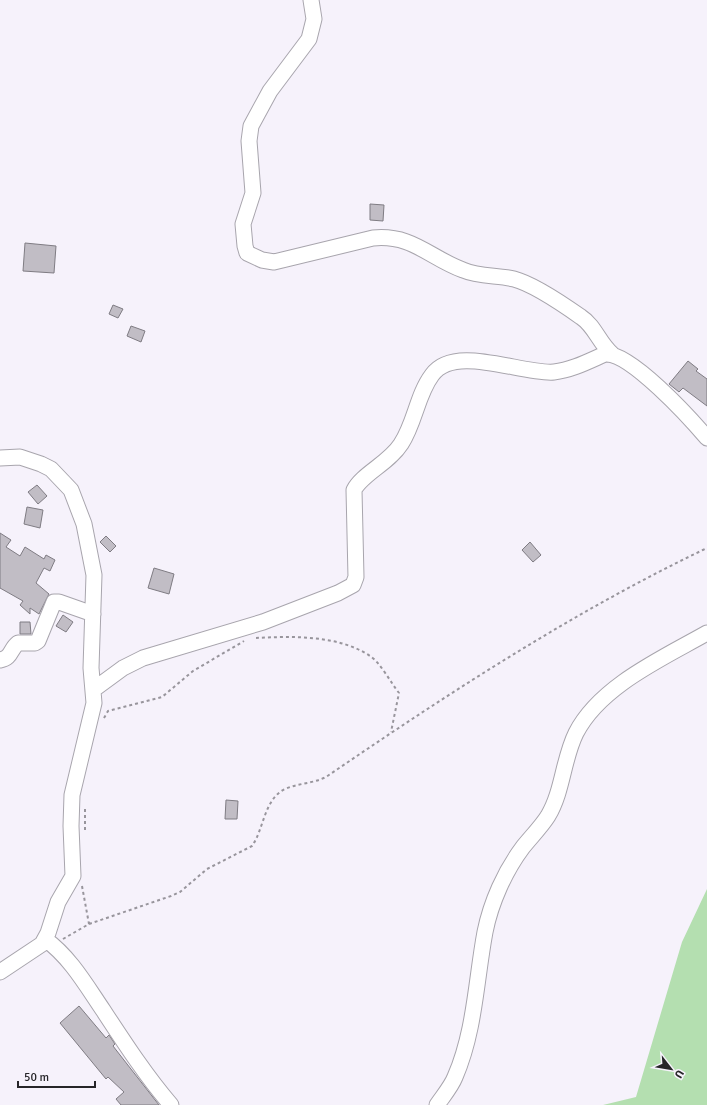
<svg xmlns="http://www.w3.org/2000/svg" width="707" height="1105" font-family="Signika,sans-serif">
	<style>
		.green { fill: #b4dfb0 }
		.building { fill: #c1bdc5; stroke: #7f7c83 }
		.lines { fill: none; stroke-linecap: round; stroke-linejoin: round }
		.minor-casing { stroke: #a8a5ad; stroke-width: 17 }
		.path { stroke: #98959c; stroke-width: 2; stroke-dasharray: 3 3; stroke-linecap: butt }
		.minor { stroke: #fff; stroke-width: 15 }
	</style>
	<rect width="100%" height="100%" fill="#f6f2fb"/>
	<path class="green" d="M707,889V1105H603L636,1097L682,942Z"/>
	<path class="building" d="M370,204L384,205L383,221L370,220Z
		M25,243L56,246L54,273L23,271Z
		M113,305L123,309L118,318L109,314Z
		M131,326L145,331L141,342L127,336Z
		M688,361L698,369L696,371L707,379V406L683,388L679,392L669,384Z
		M37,485L47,496L38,504L28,492Z
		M27,507L43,510L40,528L24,524Z
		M0,533L11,540L6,547L20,556L25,547L44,559L46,555L55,560L50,571L44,568L36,583L49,594L39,614L30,608V614L20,605L23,601L0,588Z
		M106,536L116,546L110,552L100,542Z
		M530,542L541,555L533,562L522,550Z
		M154,568L174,574L169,594L148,588Z
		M63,615L73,622L66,632L56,626Z
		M20,622H30L31,634H20Z
		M226,800L238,801L237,819H225Z
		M79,1006L106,1038L109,1035L115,1044L113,1046L159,1105H121L116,1099L124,1092L108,1077L106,1079L60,1023Z"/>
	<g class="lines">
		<defs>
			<path id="minor" d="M311,0L314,19L309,39L270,91L251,126L249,141L253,193L243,224L245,246L247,253L262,260L274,262L373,238C412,234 430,258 463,270C479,277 498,275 514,279C533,284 564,305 581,317C595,326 599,343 612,354
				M0,458L20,457L41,464L51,469L71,490L84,524L94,575L91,668L94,703L72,795L71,826L73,876L58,902L48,933L42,944L0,972
				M0,660C12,658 10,649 18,643H35L38,641L54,602H59L93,614
				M93,690L123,668L143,658L263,622L338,593L353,585L356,577L354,490C362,474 389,463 401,444C415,423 417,395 432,375C454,343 523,375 554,372C572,370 589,361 605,354C630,352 690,418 707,438
				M45,939C70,957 86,985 103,1010C124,1042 146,1076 171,1105
				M437,1105C443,1096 451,1087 455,1077C475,1031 476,980 485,932C491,902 505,871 523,847C531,837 541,827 548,816C563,791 563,759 576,733C600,686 663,658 707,633"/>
		</defs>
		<use href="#minor" class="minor-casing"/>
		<path class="path" d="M256,638C292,636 339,635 370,656C380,662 391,683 399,693L391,732
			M104,718L108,711L162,697L193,671L244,641
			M85,830V808
			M82,886L89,924
			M63,939L89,924L171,896L180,892L207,869L252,846C264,829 264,799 285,789C298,783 312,784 326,777C449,693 573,612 707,548"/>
		<use href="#minor" class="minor"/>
	</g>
	<g transform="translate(671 1069) rotate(121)" stroke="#f6f2fb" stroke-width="3" paint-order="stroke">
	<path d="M0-3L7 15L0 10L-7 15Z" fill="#262528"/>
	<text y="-6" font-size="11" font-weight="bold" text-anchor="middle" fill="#262528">U</text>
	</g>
	<path d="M18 1081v6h77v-6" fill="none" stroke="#262528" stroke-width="2"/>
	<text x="24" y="1081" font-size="12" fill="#262528" stroke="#f6f2fb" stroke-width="3" paint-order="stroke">50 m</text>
</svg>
